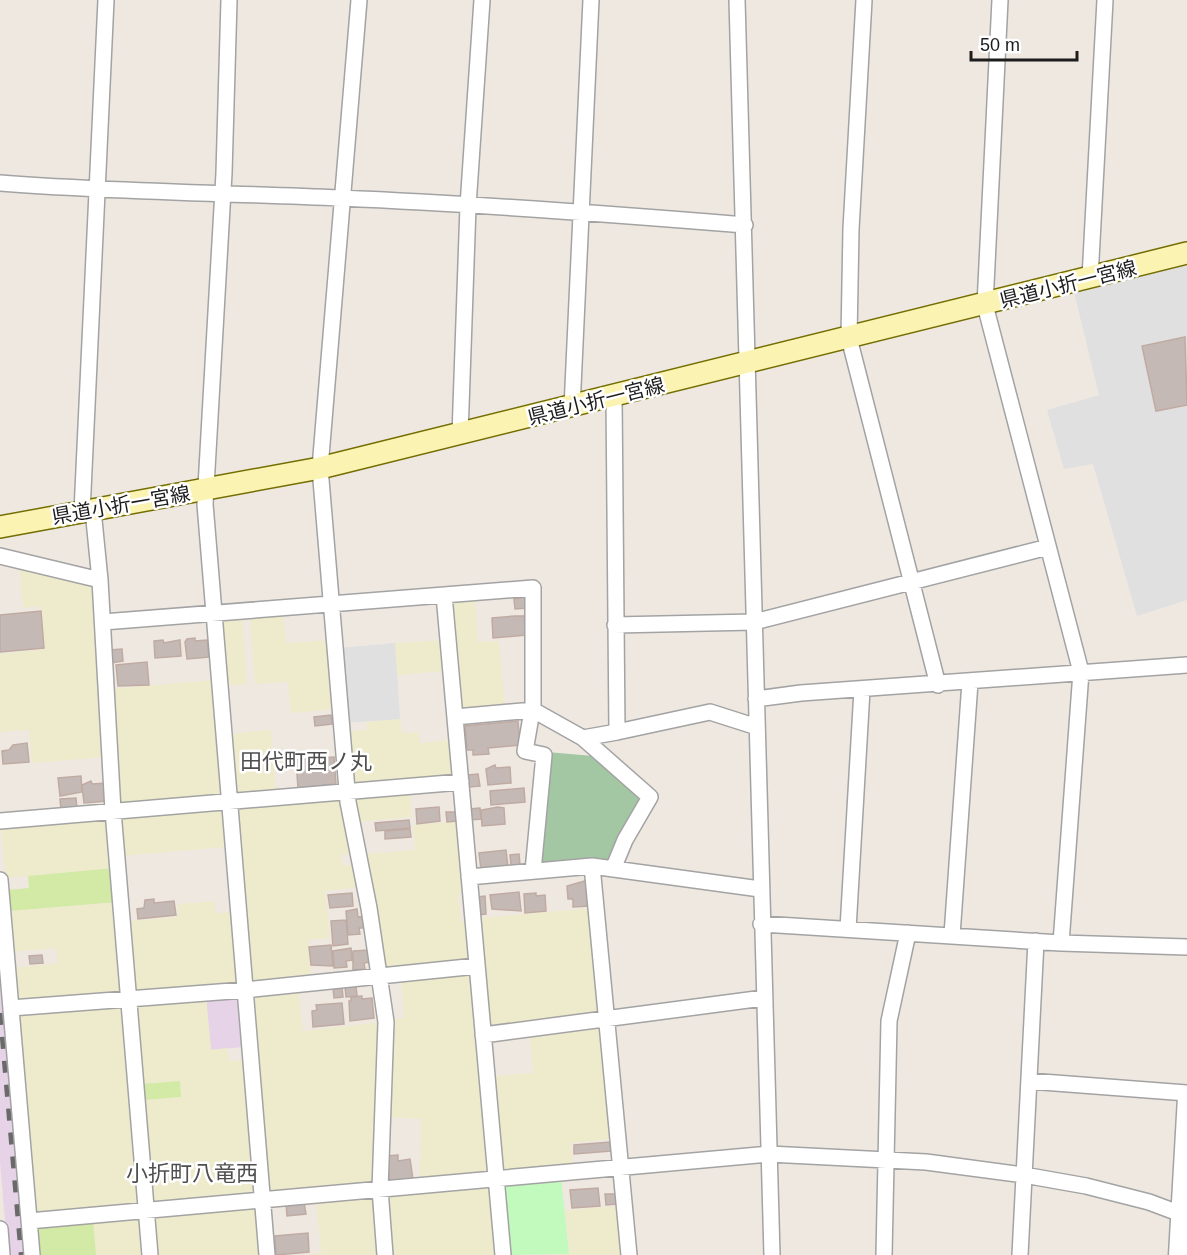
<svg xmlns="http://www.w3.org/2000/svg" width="1187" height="1255" font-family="Helvetica,'Noto Sans JP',sans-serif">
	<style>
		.industrial { fill: #e7d3e7 }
		.farmland { fill: #eeebcc }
		.grass { fill: #d2eaa5 }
		.cemetery { fill: #a2c7a2 }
		.park { fill: #c1fabc }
		.parking { fill: #e0e0e0 }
		.building { fill: #c5b9b5; stroke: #c0aba3; stroke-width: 1.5 }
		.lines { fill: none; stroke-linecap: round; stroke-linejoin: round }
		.minor-casing { stroke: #a3a3a3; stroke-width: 18 }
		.tertiary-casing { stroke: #a3a3a3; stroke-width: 21 }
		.secondary-casing { stroke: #746e02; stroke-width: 24 }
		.minor { stroke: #fff; stroke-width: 15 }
		.tertiary { stroke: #fff; stroke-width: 18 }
		.secondary { stroke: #fbf3b2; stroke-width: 21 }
		.rail { stroke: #6a6a6a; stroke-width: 4.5; stroke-dasharray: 12 12; stroke-linecap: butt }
		.labels { text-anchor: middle; stroke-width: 5; stroke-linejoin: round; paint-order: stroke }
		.street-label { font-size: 20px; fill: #1c1c1c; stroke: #fff }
		.quarter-label { font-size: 22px; fill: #4f4f4f; stroke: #fff }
	</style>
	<rect width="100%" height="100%" fill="#eee8e1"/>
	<path class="industrial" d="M0,932L28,1255H8L0,1162Z
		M235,995L239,999L243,1047L211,1050L206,997Z"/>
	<path class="farmland" d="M19,565L92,583L96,590L106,757L32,763L29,730L0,732V654L45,649L41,606L23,608Z
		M475,598L478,642L499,641L505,709L464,712L459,708L450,605L454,600Z
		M283,612L286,643L329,640L334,709L291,713L288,682L255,684L250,614Z
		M242,615L247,684L225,686L220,620Z
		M443,640L446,671L397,675L395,643Z
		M212,680L222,790L216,797L122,805L117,800L110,689Z
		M400,719L402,733L419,732L420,743L451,740L453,771L447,778L354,786L345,731L367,730L366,722Z
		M271,730L276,793L241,797L234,790L228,734Z
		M410,792L412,817L356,822L352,803L356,797Z
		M337,799L343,802L353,853L341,855L343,866L356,864L360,887L325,891L330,938L308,940L312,979L254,984L249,979L236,813L242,807Z
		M215,808L223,814L226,847L122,856L119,821L122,816Z
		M105,816L110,821L114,868L6,878L1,830L5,825Z
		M460,821L466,892L458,893L461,922H469L472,963L383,969L363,854L415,850L413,825Z
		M214,901L216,913L232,912L238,981L234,986L137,994L133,991L127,921L178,917L177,904Z
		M117,902L124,990L119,995L21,1003L16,1000L14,968L58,963L56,948L12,952L9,911Z
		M592,908L601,1011L597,1015L493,1029L489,1026L479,918Z
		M473,970L489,1169L487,1173L420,1179L421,1119L388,1117L392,1019L404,1018L401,978Z
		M298,988L303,1031L381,1022L375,1180L372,1184L276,1193L267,1186L251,998L255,993Z
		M206,997L211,1050L227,1048L229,1061L245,1060L256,1187L250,1193L156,1203L151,1200L143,1100L181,1097L180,1081L142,1084L136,1006L140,1002Z
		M120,1004L126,1008L140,1200L138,1204L40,1213L35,1208L19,1016L22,1012Z
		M598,1025L603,1028L614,1139L571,1143L573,1167L504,1173L501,1168L492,1076L533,1073L530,1034Z
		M492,1187L497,1255H389L386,1198L390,1192Z
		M372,1194L376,1198L381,1255H304L321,1253L316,1199Z
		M250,1205L257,1211L260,1255H156L153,1218L156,1214Z
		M620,1206L625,1255H554L569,1253L565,1210Z
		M138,1216L143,1220L146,1255H96L93,1220Z"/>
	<path class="grass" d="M114,868L117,902L9,911L7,890L29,888L28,876Z
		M180,1081L181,1097L143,1100L142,1084Z
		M93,1220L96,1255H38L36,1229L40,1224Z"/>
	<path class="cemetery" d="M547,752L593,756L641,797V802L613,857L607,861L537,866Z"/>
	<path class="park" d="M561,1177L569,1254L508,1255L502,1188L506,1183Z"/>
	<path class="parking" d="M1187,257V600L1137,616L1093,464L1064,469L1047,410L1099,395L1073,288Z
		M395,643L400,719L344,723L339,648Z"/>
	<path class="building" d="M1185,337L1187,405L1156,411L1142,346Z
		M527,597L528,608L515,609L514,599Z
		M41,611L44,648L0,652V615Z
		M515,616H524L526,635L493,638L492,618Z
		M195,638V641L207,640L209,657L187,659L185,642L187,639Z
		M163,640L164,643L180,640L181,656L155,658L154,641Z
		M122,649L123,661L111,663L110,650Z
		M147,662L149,685L118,686L116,665Z
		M331,715L332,724L315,726L314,717Z
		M518,721L520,745L488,748L489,754L473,755V750H467L465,726Z
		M27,743L29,762L3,764L2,751L9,750L13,745Z
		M334,757L336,784L298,788L296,760Z
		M495,765L496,768L510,767L511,783L488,785L486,769Z
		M478,774L480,786L469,787L468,775Z
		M81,776L82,792L60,796L58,778Z
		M91,781L92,784L106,783L108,801L84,803L82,785Z
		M524,788L525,802L491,805L490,791Z
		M76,798L77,809L61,810L60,799Z
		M439,807L440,821L417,824L416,809Z
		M498,807L504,808L505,824L482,826L481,810Z
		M480,808L481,819L470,820L469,809Z
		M446,812H456L457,821L447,822Z
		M409,820L410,828L376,831L375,823Z
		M410,829L411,837L385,839V831Z
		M506,850L508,867L481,870L479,853Z
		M519,854L520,865L511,866L510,855Z
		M588,880L589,906L573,907V899H568L567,886Z
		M519,892L521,911L492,909L490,895Z
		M352,893L353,906L330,908L328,895Z
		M536,893V896L545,895L546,911L525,913L524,894Z
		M485,896L486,914L478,915L477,897Z
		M154,899V903L174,901L176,915L138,919L137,909L144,908L145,900Z
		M357,909L358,917L364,916L365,928H359L360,934L348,935L346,911Z
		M346,920L348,944L333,946L331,921Z
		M331,945L333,966L311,965L309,947Z
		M351,948L352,960L346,961L347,967L334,968L333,951Z
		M369,950L370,962L364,963L365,969L353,970V951Z
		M42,955L43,963L30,964L29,956Z
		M356,986L357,996L346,997L345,987Z
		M342,987L343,997L334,998L333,988Z
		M362,996V999L372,998L374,1018L350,1021L349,1001H351V997Z
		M342,1003L344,1024L313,1027L312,1011L317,1010L316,1005Z
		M610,1142L611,1151L574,1154V1145Z
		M398,1155V1161L410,1159L413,1179L390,1182L386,1156Z
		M598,1188L600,1206L572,1208L570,1190Z
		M605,1194H616L617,1204L606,1205Z
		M304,1202L306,1214L287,1216L286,1204Z
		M308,1233L309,1252L276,1255L275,1236Z"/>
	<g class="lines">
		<defs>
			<path id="minor" d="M229,0L224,173L205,504L267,1255
				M359,0L320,468L348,802L369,908L386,1022L380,1189L385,1255
				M737,0L772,1255
				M864,0L851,229L849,338L938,685
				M1000,0L985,305L1081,672L1061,943
				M0,183C114,192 227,193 341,198C476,204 610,214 745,225
				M1090,278L1105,0
				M614,397L617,732L710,712L757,727
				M572,408L591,0
				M460,435L468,206L482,0
				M93,510L100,580L113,811L150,1255
				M82,512L106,0
				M0,556L100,580
				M444,595L503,1255
				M103,622L533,588V710L583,738L650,797L625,840L613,869
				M615,625L754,622L1048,547
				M756,699L801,693L1187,665
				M532,711L525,751L544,755L533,871
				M455,717L533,710
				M583,738L617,732
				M0,821L461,782
				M592,866L629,1255
				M469,877L592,866L760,889
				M0,880L32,1255
				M761,924L1061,943L1187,947
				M848,929L862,690
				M952,935L970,682
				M11,1008L245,990L477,966
				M483,1035L764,998
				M1029,1081L1187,1093
				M29,1221L769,1154L926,1162L1024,1175L1086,1186L1149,1202L1181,1214
				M0,1229L2,1255
				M884,1255L889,1021L908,933
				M1020,1255L1036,941"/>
			<path id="tertiary" d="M1178,1255L1187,1097"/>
			<path id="secondary" d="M0,527L320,468L1187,253"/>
		</defs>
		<use href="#minor" class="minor-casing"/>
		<use href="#tertiary" class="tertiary-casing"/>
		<use href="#secondary" class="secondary-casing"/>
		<use href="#minor" class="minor"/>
		<use href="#tertiary" class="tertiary"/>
		<use href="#secondary" class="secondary"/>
		<path class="rail" d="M0,1013L21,1255"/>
	</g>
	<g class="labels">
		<g class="street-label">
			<text transform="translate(1068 284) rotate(-14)" y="7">県道小折一宮線</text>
			<text transform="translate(596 401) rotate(-14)" y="7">県道小折一宮線</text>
			<text transform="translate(121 505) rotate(-10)" y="7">県道小折一宮線</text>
		</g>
		<g class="quarter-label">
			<text x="306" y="769">田代町西ノ丸</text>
			<text x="192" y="1181">小折町八竜西</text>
		</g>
	</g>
	<path d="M971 51v9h106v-9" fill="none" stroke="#1c1c1c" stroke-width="3"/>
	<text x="980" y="51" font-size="18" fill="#1c1c1c" stroke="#ffffff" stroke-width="4.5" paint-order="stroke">50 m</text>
</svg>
